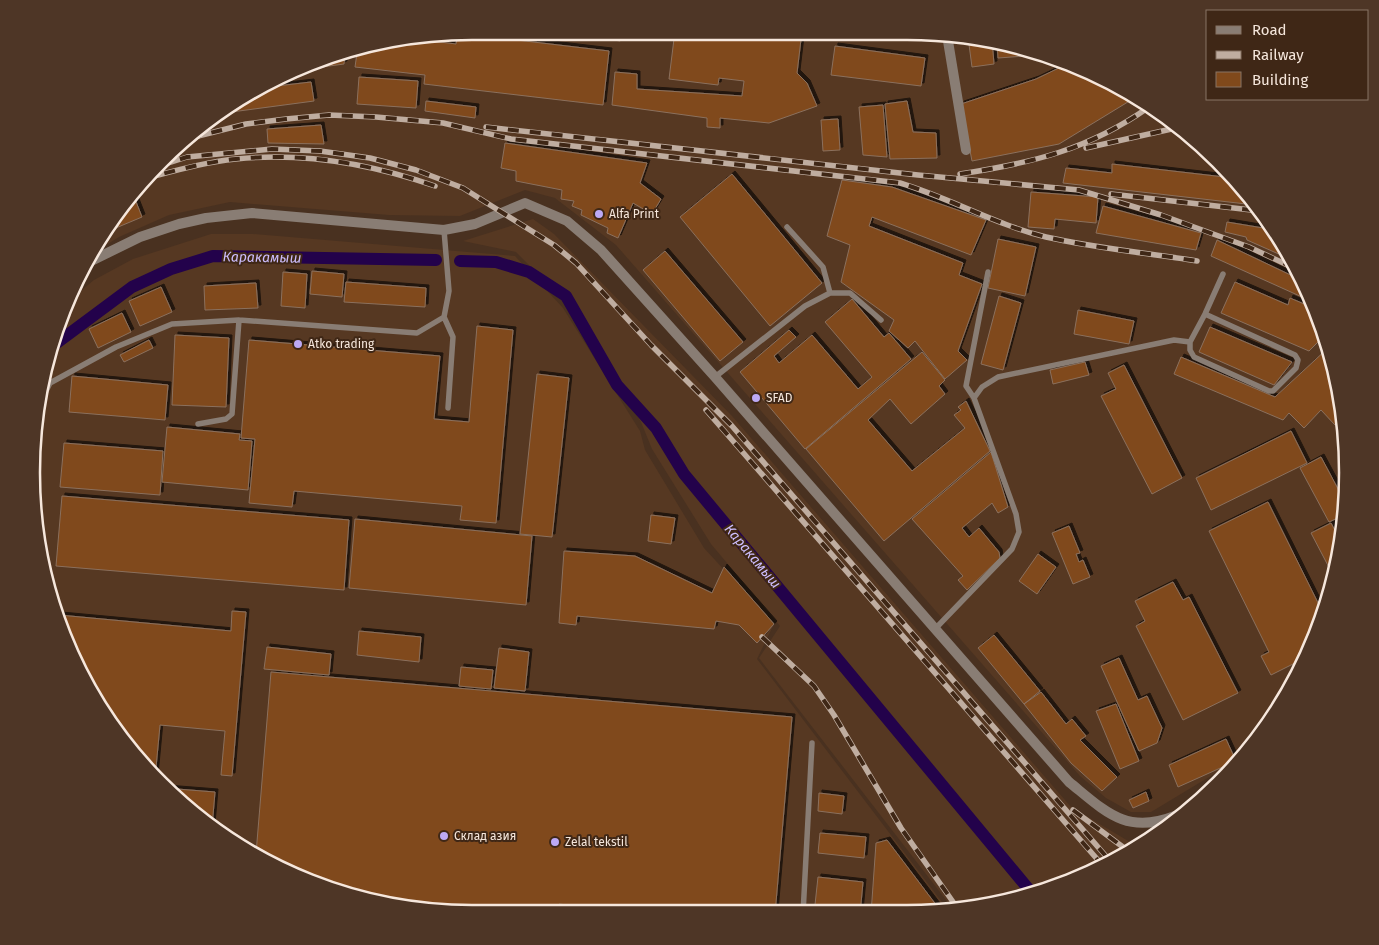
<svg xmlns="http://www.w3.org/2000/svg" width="1379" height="945" font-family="'Fira Sans',sans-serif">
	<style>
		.built { fill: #563822 }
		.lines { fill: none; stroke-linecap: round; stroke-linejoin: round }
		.canal { stroke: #23024b; stroke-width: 12 }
		.building { fill: #80491b; stroke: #8b705d; filter: url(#shadow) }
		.service { stroke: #897d74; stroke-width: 5.5 }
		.minor { stroke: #897d74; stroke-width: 10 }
		.rail-casing { stroke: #bfada0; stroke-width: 5.5 }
		.rail { stroke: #3f2716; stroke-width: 4; stroke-dasharray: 11; stroke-linecap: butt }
		.poi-dot { fill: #bca9f5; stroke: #3f2716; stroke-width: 2 }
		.labels { text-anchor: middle; stroke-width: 4; stroke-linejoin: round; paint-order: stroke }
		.poi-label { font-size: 12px; fill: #f6e7dc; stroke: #3f2716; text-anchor: start }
		.water-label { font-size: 14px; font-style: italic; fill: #cdbefe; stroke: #3f2716 }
		.rim { fill: none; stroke: #f6e7dc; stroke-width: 2.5 }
	</style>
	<defs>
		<filter id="shadow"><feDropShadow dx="3" dy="-3" stdDeviation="0" flood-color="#0009"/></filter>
	</defs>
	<rect width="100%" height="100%" fill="#493120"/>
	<path class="built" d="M473,31H906L992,40L1127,90L1219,161L1274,228L1314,304L1339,387L1348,473L1339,559L1314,642L1273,718L1239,759L1151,812H1131L1106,798L1080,776L616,245L555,198L525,190L460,216L389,215L230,202L169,215L119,237L98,250L141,182L228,105L358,46Z
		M533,219L554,234L732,416L1071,807L1135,845L1102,868L992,905L953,909L759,658L780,626L711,544L652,449L641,422L564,300L516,252L463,241Z
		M211,234H253L515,256L563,308L640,431L645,450L704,548L774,624L757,659L948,910L906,914H472L386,905L303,880L227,839L160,784L77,668L40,558L35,415L65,304L94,280L133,259Z"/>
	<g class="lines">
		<path class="canal" d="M460,261L496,262L529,272L566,296L617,385L656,428L684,474L1031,892
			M54,345L132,287L171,269L213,256L436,260"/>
	</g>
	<path class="building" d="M472,31H491V37L609,51L603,105L424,84L425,75L355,67L358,46L415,39L456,44L458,33Z
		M557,31H628L626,36L620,41Z
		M675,31H802L797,73L807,83L817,106L769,123L720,118V128L707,127V118L612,105L615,72L637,74V89L742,96L744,81L719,78L718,85L669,79Z
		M968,37L992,40L994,64L972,67Z
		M997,41L1025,52V56L998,58Z
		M835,46L925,58L921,86L831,75Z
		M345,52L344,64L307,69Z
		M1063,66L1127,90L1136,97L1059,144L972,161L961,104L1036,79Z
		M359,77L418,81L416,108L357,104Z
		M311,82L314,101L224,113V109L228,105L268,87Z
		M426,101L476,107L475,118L425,111Z
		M907,101L913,132L936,133L937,158L890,159L885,104Z
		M883,105L887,157L863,155L859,107Z
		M838,119L840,150L823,151L821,120Z
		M321,125L324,144L268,143L267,129Z
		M505,143L647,163L640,183L661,199L652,214L633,203L618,238L607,233L608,228L581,215L582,210L572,206L574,201L561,199L562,190L516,181V171L501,168Z
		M1112,164L1233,178L1255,205L1063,183L1066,168L1112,173Z
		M732,174L822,283L770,326L680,217Z
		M842,180L892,187L986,220L971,255L872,217L869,226L963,263L959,275L982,284L958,351L967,360L945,379L915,341L908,348L889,331L894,320L841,282L850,245L827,236Z
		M1031,192L1098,197L1096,223L1055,219L1054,229L1028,227Z
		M133,194L142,217L111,230Z
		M1103,206L1201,233L1196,250L1096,233Z
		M1227,222L1275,230L1290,259L1247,240L1246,237L1225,232Z
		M998,239L1036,247L1025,296L988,288Z
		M1217,240L1301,280L1313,302L1211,256Z
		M665,251L743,342L720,361L643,270Z
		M312,271L344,274L342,297L310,294Z
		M283,272L307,274L305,308L281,306Z
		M346,282L426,288L425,307L344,302Z
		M1235,282L1288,305L1290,298L1316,309L1324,336L1309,351L1221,313Z
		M256,283L258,308L205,310L204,286Z
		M161,287L172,312L140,326L129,301Z
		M999,296L1021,303L1003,370L981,364Z
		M852,299L884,337L889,333L911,359L805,449L740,372L789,330L796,337L774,356L779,363L812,335L858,389L872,377L825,322Z
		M1078,310L1134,321L1129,344L1074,334Z
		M122,313L131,332L98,348L89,329Z
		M477,326L513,330L496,523L460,520L462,506L294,491L292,507L249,503L255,439L241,438L249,340L440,356L434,419L469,422Z
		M1210,327L1292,362L1274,385L1199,352Z
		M175,335L229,338L226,407L172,405Z
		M149,340L153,348L124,362L120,355Z
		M1328,348L1339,387L1342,418L1335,425L1321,410L1304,428L1289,413L1283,420L1174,374L1181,357L1275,397Z
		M922,352L945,380L939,386L945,394L911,424L890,399L868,420L912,471L965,428L954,415L961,410L958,407L966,401L990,451L884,541L806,449Z
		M1085,362L1089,375L1053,384L1050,370Z
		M1124,365L1182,478L1152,494L1101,396L1116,389L1108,373Z
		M537,374L569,378L552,537L520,534Z
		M72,376L168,385L165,420L69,412Z
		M167,427L240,434L239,440L252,441L248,490L162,482Z
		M1291,431L1307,463L1211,510L1196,478Z
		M64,443L163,451L160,495L60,487Z
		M991,452L1008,507L998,513L992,503L962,528L969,537L979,528L999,552L1000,558L967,590L958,580L963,576L912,519Z
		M1321,457L1345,502L1344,515L1329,522L1300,468Z
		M62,496L349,520L344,590L56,566Z
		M1268,502L1323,613L1314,642L1305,658L1271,675L1261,656L1269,652L1209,531Z
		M651,515L675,518L671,544L648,541Z
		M355,519L532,536L526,605L349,588Z
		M1331,523L1341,542L1334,577L1311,533Z
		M1069,526L1080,553L1076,554L1079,562L1083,560L1090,577L1073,584L1052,533Z
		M564,551L635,556L712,593L724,567L774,624L757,643L739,625L716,621L714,629L577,616L576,625L559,623Z
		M1038,554L1056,567L1037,594L1019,581Z
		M1173,582L1183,600L1189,597L1238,693L1183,720L1136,626L1145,621L1135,601Z
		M232,611L246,612L232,776L221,775L225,731L160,725L155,778L77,668L59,615L231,631Z
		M359,631L421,637L419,662L357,655Z
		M994,635L1040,691L1024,704L978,648Z
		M267,647L331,654L329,675L264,669Z
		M499,648L529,652L525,691L494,688Z
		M1119,658L1138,700L1147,696L1162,728L1157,743L1139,751L1101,666Z
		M461,667L493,670L491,689L459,686Z
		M271,672L792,717L775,914H597V908L559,904L558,914H472L386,905L303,880L256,854Z
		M1041,692L1066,724L1072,719L1086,736L1080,740L1117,777L1102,791L1071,763L1024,704Z
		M1116,704L1139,761L1120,769L1096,711Z
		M1226,739L1236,761L1178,787L1169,765Z
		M164,788L215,792L212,827Z
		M1146,792L1149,801L1133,808L1129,800Z
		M819,793L844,796L842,814L818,811Z
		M820,833L866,837L864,858L818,853Z
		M887,840L940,910L871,914L876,843Z
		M818,877L863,882L860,914H814Z"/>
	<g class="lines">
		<path class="service" d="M787,227L823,267L830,293
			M444,317L453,337L448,408
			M1190,342V350L1194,357L1269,391H1273L1296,368L1298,360L1295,355L1205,314
			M715,377L805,306L830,293H850L881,320
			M974,398L966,386L988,272
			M198,424L226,419L232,414L239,320
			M36,458L42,399L50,383L116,347L172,324L239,320L417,333L444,317L449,291L444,230
			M935,629L1012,549L1019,532L1016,514L974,398L982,387L998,377L1174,340L1190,342L1205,314L1223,274
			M803,914L812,743"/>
		<path class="minor" d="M947,35L966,150
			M91,261L140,237L179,224L206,218L252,213L444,230L475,224L525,203L567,221L601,250L715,377L1069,782C1106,812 1126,835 1175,816"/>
		<defs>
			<path id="rail" d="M486,127L918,175L1079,190L1161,215L1249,247L1296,269
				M190,138L246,124L286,119L329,115L376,117L443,123L511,139L900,183C950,198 996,225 1046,237C1095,248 1147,253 1197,261
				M1086,148L1176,128
				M159,166L187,157L272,149L320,151L370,158L416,170L463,188L554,245L576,263L651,345L732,426L1111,862
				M960,174C1032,163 1088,150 1149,107
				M143,179C174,171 205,162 236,159C304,152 371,164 435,186
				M1111,194L1260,211
				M706,410L1104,867
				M762,637L814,686L834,715L901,828L958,909
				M1073,810L1127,850"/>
		</defs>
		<use href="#rail" class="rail-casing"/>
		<use href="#rail" class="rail"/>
	</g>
	<g class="poi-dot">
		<circle cx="599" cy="214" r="5"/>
		<circle cx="298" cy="344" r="5"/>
		<circle cx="756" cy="398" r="5"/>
		<circle cx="444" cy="836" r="5"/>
		<circle cx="555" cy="842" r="5"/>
	</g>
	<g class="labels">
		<g class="poi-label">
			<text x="609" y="218">Alfa Print</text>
			<text x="308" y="348">Atko trading</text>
			<text x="766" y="402">SFAD</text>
			<text x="454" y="840">Склад азия</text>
			<text x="565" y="846">Zelal tekstil</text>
		</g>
		<g class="water-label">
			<text transform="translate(262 257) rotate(1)" y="5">Каракамыш</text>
			<text transform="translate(753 556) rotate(50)" y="5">Каракамыш</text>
		</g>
	</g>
	<path d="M0 0H1379V945H0ZM472 40H907A432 432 0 0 1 1339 472V473A432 432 0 0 1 907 905H472A432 432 0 0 1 40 473V472A432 432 0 0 1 472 40Z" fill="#4e3626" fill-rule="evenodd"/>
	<path class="rim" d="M472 40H907A432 432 0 0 1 1339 472V473A432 432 0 0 1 907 905H472A432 432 0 0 1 40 473V472A432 432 0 0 1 472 40Z"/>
	<rect x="1206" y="10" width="162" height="90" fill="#3f2716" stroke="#887465"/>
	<rect x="1216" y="26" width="25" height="8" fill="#897d74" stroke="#887465"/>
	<text x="1252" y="35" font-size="15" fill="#f6e7dc">Road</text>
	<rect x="1216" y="51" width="25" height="8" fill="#bfada0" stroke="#887465"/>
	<text x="1252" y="60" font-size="15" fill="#f6e7dc">Railway</text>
	<rect x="1216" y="72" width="25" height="15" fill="#80491b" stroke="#887465"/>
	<text x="1252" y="85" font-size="15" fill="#f6e7dc">Building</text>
</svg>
